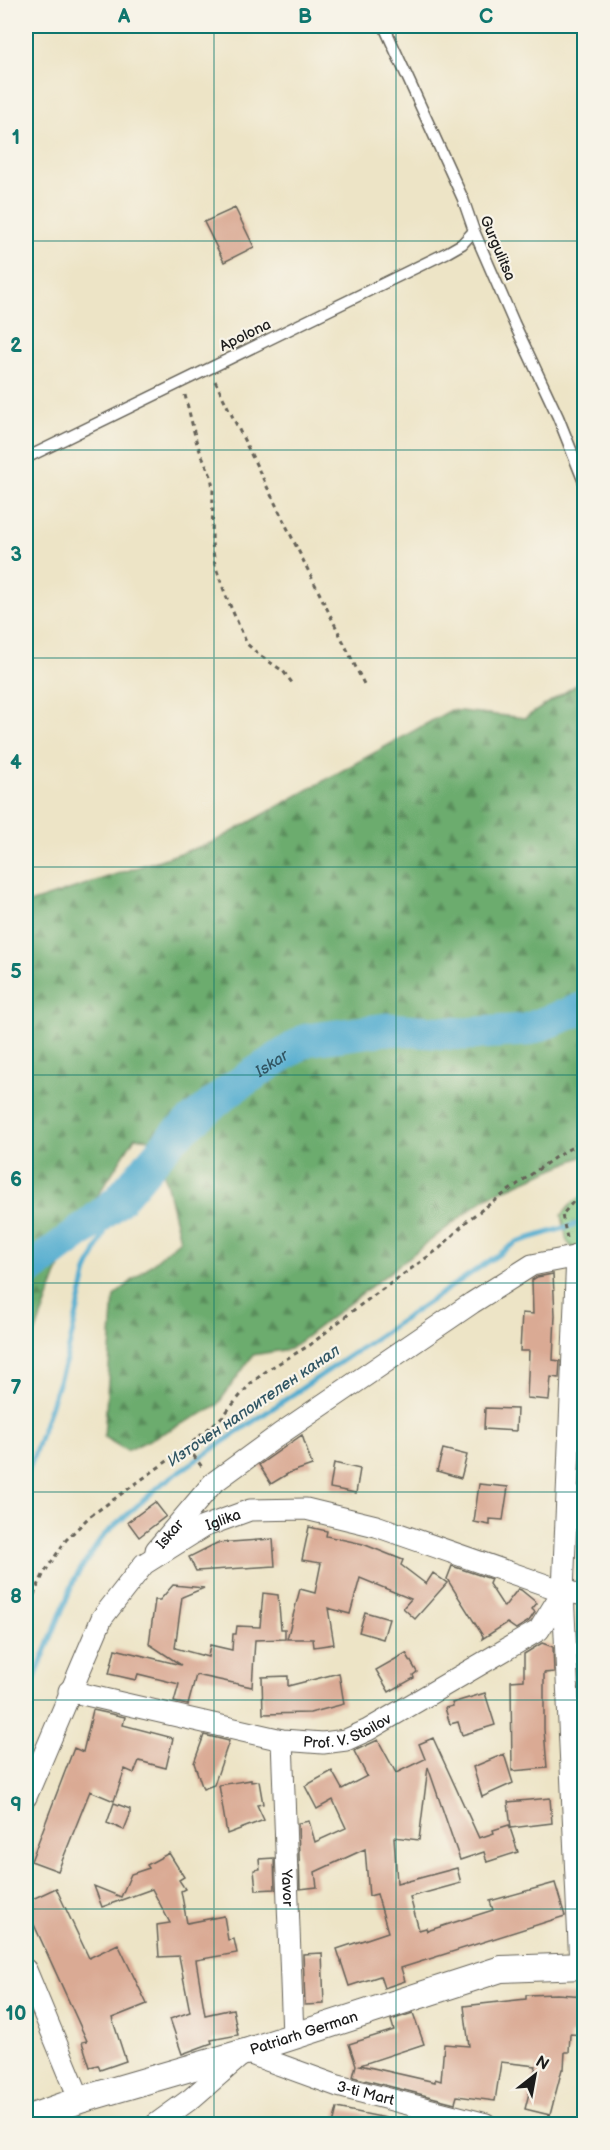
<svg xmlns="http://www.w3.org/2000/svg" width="610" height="2150" font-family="'Balsamiq Sans',sans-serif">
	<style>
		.green { fill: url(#green-dots); stroke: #51724e; stroke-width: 1.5 }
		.forest { fill: url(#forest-firs); stroke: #446445; stroke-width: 1.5 }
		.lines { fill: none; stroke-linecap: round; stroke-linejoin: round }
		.stream { stroke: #51accf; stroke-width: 5 }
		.river { stroke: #51accf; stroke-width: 33 }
		.building { fill: #daaa94 }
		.service-casing { stroke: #656258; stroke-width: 13 }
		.minor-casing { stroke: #656258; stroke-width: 23 }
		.tertiary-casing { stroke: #656258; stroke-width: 28 }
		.path { stroke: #656258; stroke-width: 3; stroke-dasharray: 4.5 4.5; stroke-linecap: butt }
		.service { stroke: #fff; stroke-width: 10 }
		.minor { stroke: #fff; stroke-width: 21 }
		.tertiary { stroke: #fff; stroke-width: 26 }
		.grid { fill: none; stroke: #0f766e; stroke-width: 1.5; stroke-opacity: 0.55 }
		.labels { text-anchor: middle; stroke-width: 4.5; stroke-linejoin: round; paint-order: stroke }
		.street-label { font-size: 15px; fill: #1c1c1c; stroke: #f7f3e8 }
		.water-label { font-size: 16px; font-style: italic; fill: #315664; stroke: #f7f3e8 }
		.neatline { fill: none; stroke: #0f766e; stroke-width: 2 }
		.grid-label { font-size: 20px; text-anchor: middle; font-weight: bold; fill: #0f766e }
	</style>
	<defs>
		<pattern id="green-dots" width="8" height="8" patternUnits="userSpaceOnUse" patternTransform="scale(1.5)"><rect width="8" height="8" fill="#86c880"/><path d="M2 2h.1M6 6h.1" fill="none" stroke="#73ab6e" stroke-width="1.8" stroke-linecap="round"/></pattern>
		<pattern id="forest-firs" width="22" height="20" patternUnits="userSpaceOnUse" patternTransform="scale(1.5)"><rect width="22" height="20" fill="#6cac6e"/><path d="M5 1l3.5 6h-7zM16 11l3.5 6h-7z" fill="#588b5a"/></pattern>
	</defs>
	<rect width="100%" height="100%" fill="#f7f3e8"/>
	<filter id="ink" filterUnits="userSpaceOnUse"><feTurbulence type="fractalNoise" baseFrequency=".0167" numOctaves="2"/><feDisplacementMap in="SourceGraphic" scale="12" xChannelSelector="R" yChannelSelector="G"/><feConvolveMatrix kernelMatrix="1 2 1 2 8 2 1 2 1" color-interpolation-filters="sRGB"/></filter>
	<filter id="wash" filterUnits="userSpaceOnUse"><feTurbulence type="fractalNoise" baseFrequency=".008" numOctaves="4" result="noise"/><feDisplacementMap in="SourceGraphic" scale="24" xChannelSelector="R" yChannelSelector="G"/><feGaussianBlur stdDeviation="1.35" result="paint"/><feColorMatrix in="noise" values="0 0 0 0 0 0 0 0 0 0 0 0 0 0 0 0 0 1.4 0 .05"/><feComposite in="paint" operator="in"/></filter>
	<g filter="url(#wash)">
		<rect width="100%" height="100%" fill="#ede4c6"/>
		<path class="green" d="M584,1195V1255H577L567,1241L562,1215L573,1202Z"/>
		<path class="forest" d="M584,680V1156L487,1197L290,1349L253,1355L216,1407L127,1451L104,1437L114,1296L180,1240L156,1140L135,1137L70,1239L26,1358V904L214,842L451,710L525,718Z"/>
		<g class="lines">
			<path class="stream" d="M26,1474L31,1464L66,1360L87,1271L119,1200
				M26,1700L75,1578L103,1536L164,1482L517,1242L584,1222"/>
			<path class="river" id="s1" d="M26,1272L89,1225L119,1200L173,1137L231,1089L306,1040L387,1029L464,1034L526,1030L584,1008"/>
		</g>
		<g id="blocks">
			<path class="building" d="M235,208L254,247L224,262L204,222Z
				M553,1274L555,1315L553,1360L560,1361L559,1378L551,1377L549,1400L527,1398L529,1351H520L522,1313L533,1314L532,1280L537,1277Z
				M485,1408L517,1409L516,1431L484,1429Z
				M302,1435L312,1465L289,1473L271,1484L259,1465Z
				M443,1449L467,1455L461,1478L437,1471Z
				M334,1463L360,1469L356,1493L330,1488Z
				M479,1484L508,1487L503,1520L490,1519V1525L474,1522Z
				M155,1502L166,1516L139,1537L128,1522Z
				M309,1527L327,1531L326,1536L363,1544L403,1560L401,1565L426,1584L433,1573L447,1583L415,1619L403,1608L411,1599L360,1578L350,1614L328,1608L334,1644L314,1647L313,1639H287L300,1589L315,1593L321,1563L302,1560Z
				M273,1539L275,1566L196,1571L189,1557L217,1543Z
				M452,1566L491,1579L489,1584L504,1607L518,1589L521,1590L537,1603L532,1609L535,1612L529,1621L516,1629L507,1623L482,1639L483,1636L447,1579Z
				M173,1585L204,1588L182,1597L175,1648L208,1657L210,1645L232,1650L233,1634H236L237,1626L260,1627L263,1593L278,1595L281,1629H285V1639L255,1640L252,1687L196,1675L188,1705L174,1702L179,1684L138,1674L136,1680L109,1674L115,1649L181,1665L149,1644L155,1600H160Z
				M365,1612L389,1619L383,1639L359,1632Z
				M542,1643L553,1647L554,1672L544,1673V1729L547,1768L512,1771L511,1681L524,1680V1654Z
				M406,1653L417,1672L413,1675L414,1678L389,1692L376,1670Z
				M339,1673L344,1704L310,1713L263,1714L262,1677L288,1676V1686Z
				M485,1693L495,1725L462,1735L458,1722L450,1724L445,1708L453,1706L452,1703Z
				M93,1710L125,1717L123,1725L173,1738L166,1768L139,1761L134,1773L125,1769L114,1801L90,1791L58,1871L31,1861L74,1748L83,1752Z
				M204,1735L229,1741L214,1785L203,1789L194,1763Z
				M433,1738L479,1838L494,1833L493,1830L509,1825L518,1852L487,1862L484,1852L460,1860L428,1767L419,1840L394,1837L397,1883L405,1881V1882L457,1868L461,1883L410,1897L419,1930L426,1928L427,1931L493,1910L490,1901L555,1883L565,1916L401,1968L405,1981L384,1988L380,1976L349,1986L337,1949L388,1932L377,1894L369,1896L365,1849L315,1872L317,1887L300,1889L298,1823L309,1821L315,1842L346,1828L333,1800L317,1809L305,1786L332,1771L342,1789L367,1776L354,1751L378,1740L396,1773L425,1759L419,1744Z
				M504,1754L513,1783L482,1797L473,1767Z
				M251,1780V1782L259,1781L263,1804L257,1805L264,1820L227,1834L219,1785Z
				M550,1798L552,1823L511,1828L508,1802Z
				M114,1803L130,1809V1815L124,1830L107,1823Z
				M169,1853L184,1877L179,1880L185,1889L181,1891L187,1923L224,1916L228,1940L234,1939L237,1953L196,1960L205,2015L233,2009L238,2035L211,2040L212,2043L182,2054L170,2019L190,2012L179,1956L159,1957L157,1925L170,1923L152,1889L102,1907L94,1886L121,1897L131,1874L149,1868L147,1865Z
				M274,1858L275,1889L256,1890L254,1870L260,1869L259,1859Z
				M56,1888L89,1958L118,1944L147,2004L112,2018L126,2061L100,2070L98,2065L90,2067L82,2042L87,2041L26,1907V1902Z
				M322,1953L324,2004L305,2005L303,1954Z
				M557,1994L585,1996V2035L570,2034L569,2052H565L564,2069H562L550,2115L525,2109L536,2066L501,2062L495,2101L457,2096L455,2103L353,2077L356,2065L349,2044L394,2030L391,2020L413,2013L424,2044L360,2065L435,2082V2079L441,2081L444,2044L469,2046L464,2006L526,1999V1995Z
				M337,2108L386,2118L385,2124H333Z"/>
		</g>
	</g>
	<g filter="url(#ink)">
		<use href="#blocks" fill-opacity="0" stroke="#656258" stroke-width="1.5"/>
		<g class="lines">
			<defs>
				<path id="service" d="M384,26L463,199L474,231L514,323L558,417L584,482
					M26,458L448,252L462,244L474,231"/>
				<g id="minor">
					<path d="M577,1255L563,1591L580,1966"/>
					<path id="s2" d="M156,1550L213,1483L280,1434L472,1303L532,1265L584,1255"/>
					<path id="s3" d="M69,1691L282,1740L323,1743L346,1740L368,1730L539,1630L563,1591L584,1595"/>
					<path id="s4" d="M282,1740L293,2036"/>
					<path id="s5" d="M26,1797L102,1618L144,1564L203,1527L250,1510L306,1509L376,1526L563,1591"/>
					<path d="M26,1970L80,2100"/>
					<path id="s6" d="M156,2124L192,2098L245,2052L338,2086L486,2124"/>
				</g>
				<g id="tertiary">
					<path id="s7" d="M26,2119L80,2100L245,2052L501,1969L584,1966"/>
				</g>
			</defs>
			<use href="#service" class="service-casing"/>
			<use href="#minor" class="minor-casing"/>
			<use href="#tertiary" class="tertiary-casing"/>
			<path class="path" d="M215,381L364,684
				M185,395L197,444L211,476L213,489L212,543L215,565L226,596L247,644L258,654L283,671L293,684
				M567,1238L562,1215L573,1202L584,1195
				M188,1448L202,1467
				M26,1612L44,1573L66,1540L89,1517L187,1447L223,1416L250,1384L269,1369L310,1345L355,1309L440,1248L469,1219L554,1158L584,1140"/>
			<use href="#service" class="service"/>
			<use href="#minor" class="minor"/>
			<use href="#tertiary" class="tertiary"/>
		</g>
	</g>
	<path class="grid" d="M214,26V2124M396,26V2124M26,241H584M26,450H584M26,658H584M26,867H584M26,1075H584M26,1283H584M26,1492H584M26,1700H584M26,1909H584"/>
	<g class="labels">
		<g class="street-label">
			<text transform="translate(498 248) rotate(67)" y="5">Gurgulitsa</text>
			<text transform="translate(245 335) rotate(-26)" y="5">Apolona</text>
			<text dy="5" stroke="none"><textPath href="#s5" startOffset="354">Iglika</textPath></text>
			<text dy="5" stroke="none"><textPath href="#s2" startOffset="21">Iskar</textPath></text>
			<text dy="5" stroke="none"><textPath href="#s3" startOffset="286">Prof. V. Stoilov</textPath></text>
			<text dy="5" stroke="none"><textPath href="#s4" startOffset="148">Yavor</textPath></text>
			<text dy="5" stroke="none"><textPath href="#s7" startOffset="291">Patriarh German</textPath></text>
			<text dy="5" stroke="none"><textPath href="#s6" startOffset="242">3-ti Mart</textPath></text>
		</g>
		<g class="water-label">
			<text dy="6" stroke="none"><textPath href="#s1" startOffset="324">Iskar</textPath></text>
			<text transform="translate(253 1405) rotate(-34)" y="6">Източен напоителен канал</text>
		</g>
	</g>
	<rect width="610" height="2150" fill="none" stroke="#f7f3e8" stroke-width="66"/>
	<g transform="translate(535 2075) rotate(31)" stroke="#f7f3e8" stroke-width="4.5" paint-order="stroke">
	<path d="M0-4.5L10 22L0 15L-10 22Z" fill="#1c1c1c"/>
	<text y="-9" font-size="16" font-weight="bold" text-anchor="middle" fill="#1c1c1c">N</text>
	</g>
	<rect x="33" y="33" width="544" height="2084" class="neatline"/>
	<g class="grid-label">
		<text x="124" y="23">A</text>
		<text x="305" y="23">B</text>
		<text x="486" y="23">C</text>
		<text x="16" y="144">1</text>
		<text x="16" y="352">2</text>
		<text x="16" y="561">3</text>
		<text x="16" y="769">4</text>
		<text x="16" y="978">5</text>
		<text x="16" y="1186">6</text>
		<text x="16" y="1394">7</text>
		<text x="16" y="1603">8</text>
		<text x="16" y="1811">9</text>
		<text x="16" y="2020">10</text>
	</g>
</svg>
